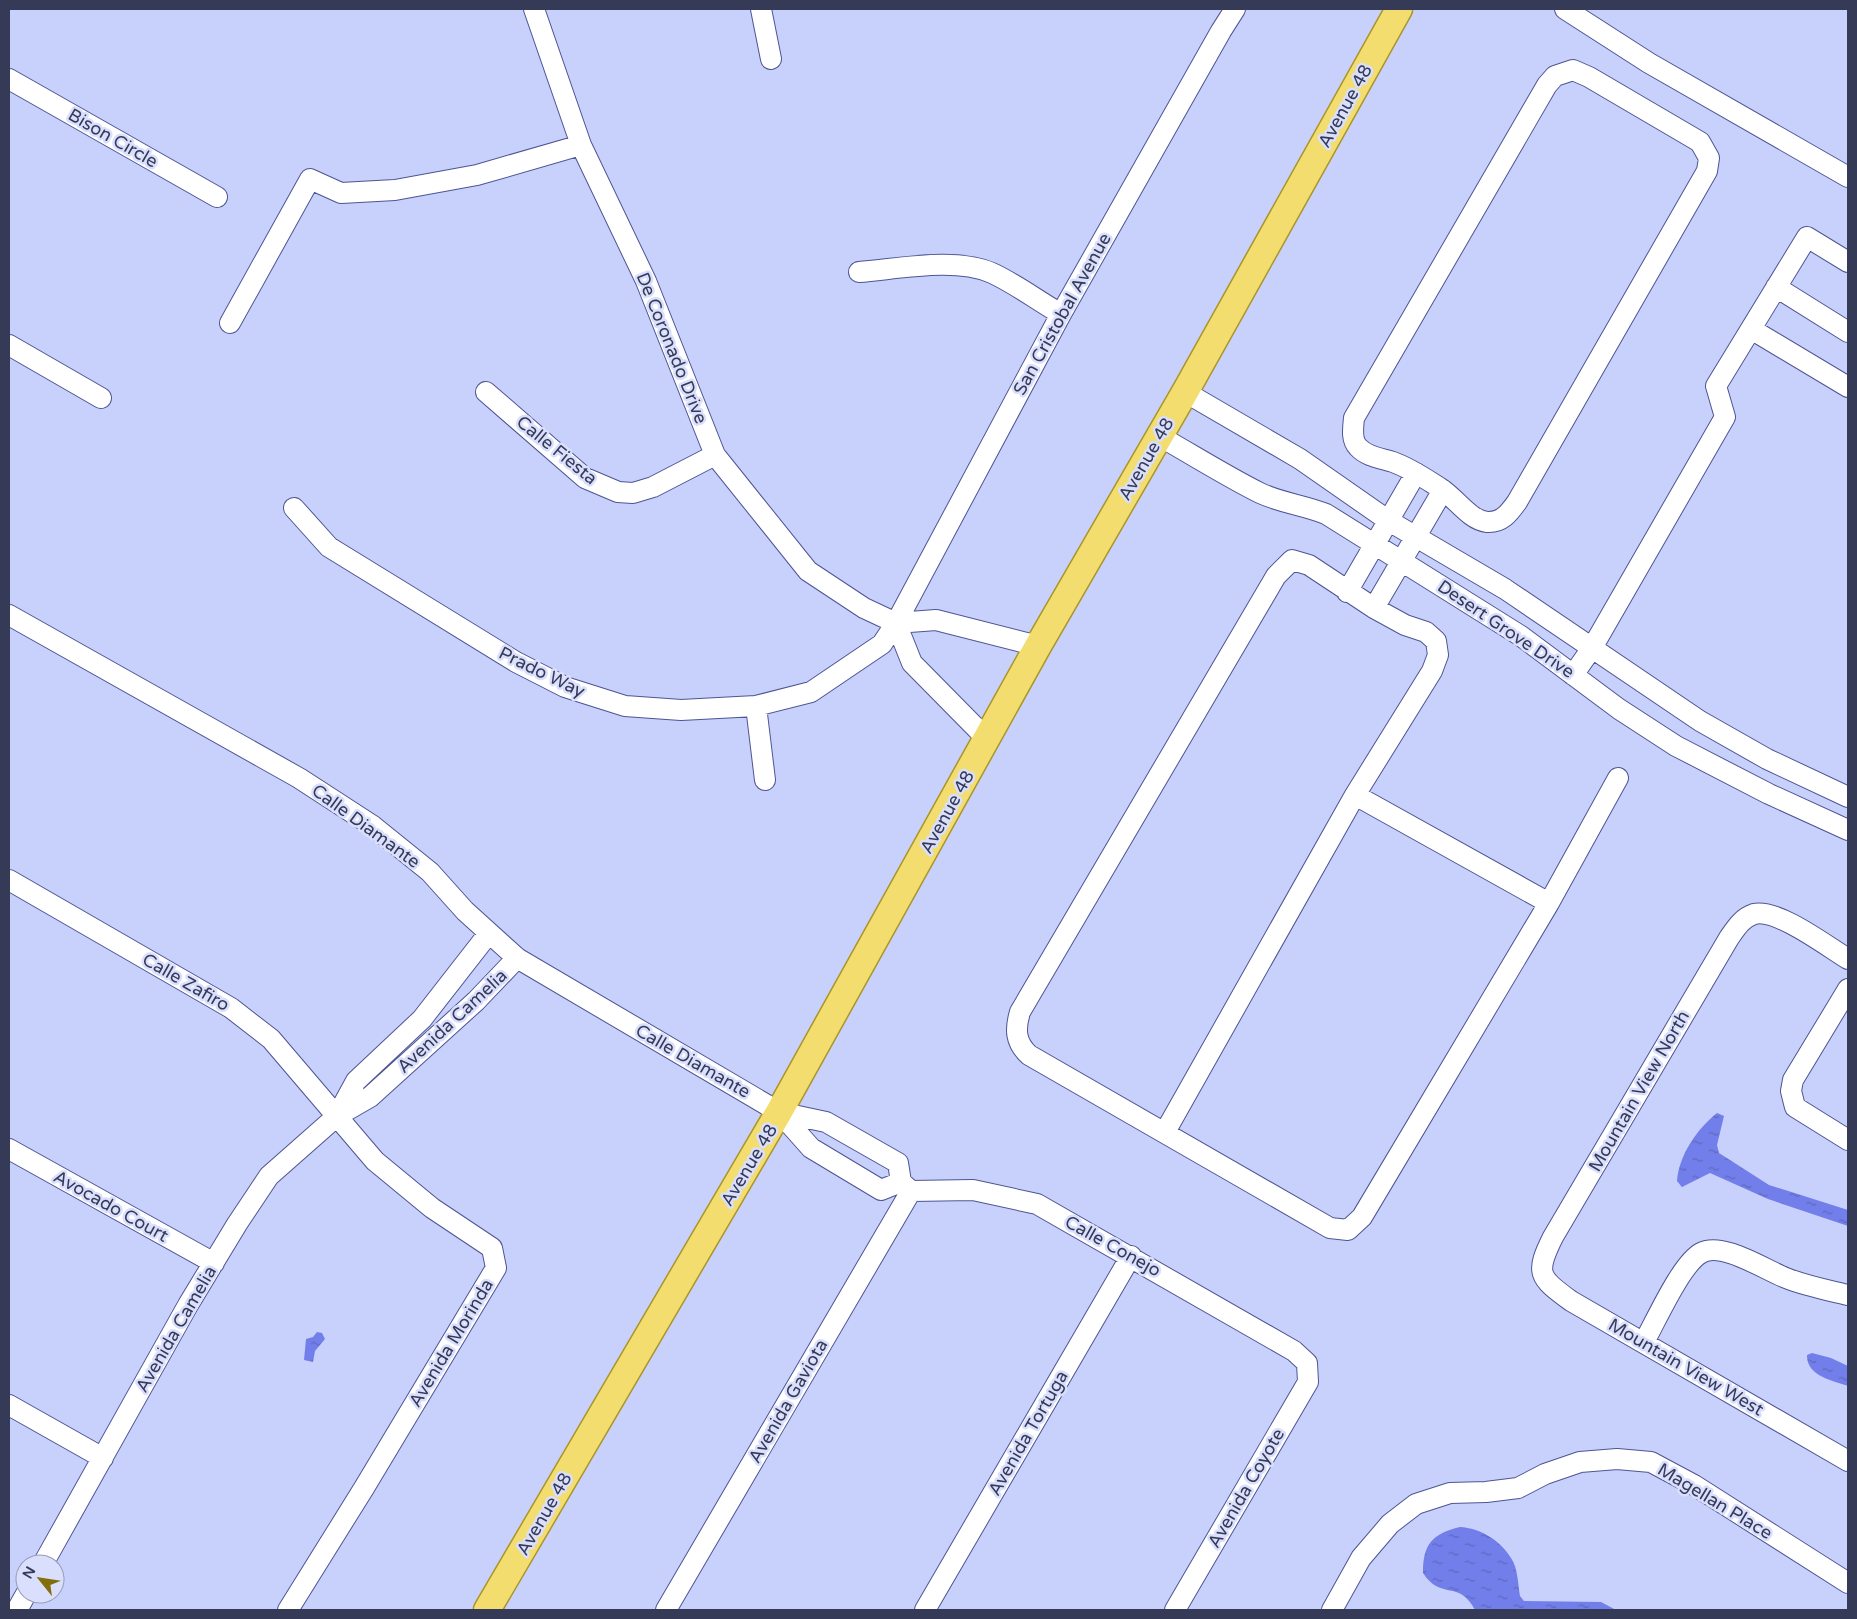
<svg xmlns="http://www.w3.org/2000/svg" width="1857" height="1619" font-family="'Varela Round',sans-serif">
	<style>
		.water { fill: url(#water-ripples) }
		.lines { fill: none; stroke-linecap: round; stroke-linejoin: round }
		.minor-casing { stroke: #4d5593; stroke-width: 22 }
		.major-casing { stroke: #aa9527; stroke-width: 29 }
		.minor { stroke: #fff; stroke-width: 20 }
		.major { stroke: #f2dd6e; stroke-width: 26 }
		.labels { text-anchor: middle; stroke-width: 5; stroke-linejoin: round; paint-order: stroke }
		.street-label { font-size: 18px; fill: #353a56; stroke: #d9dffc }
	</style>
	<defs>
		<pattern id="water-ripples" width="26" height="14" patternUnits="userSpaceOnUse" patternTransform="scale(1.25)"><rect width="26" height="14" fill="#727ee9"/><path d="M2 4q2-2 4 0t4 0M15 11q2-2 4 0t4 0" fill="none" stroke="#5e68c0"/></pattern>
	</defs>
	<rect width="100%" height="100%" fill="#c8d1fc"/>
	<path class="water" d="M1717,1113L1724,1116L1717,1145L1719,1153L1769,1185L1848,1210V1226L1768,1199L1710,1173L1682,1187L1677,1181C1679,1155 1697,1129 1717,1113Z
		M317,1332L322,1333L325,1339L315,1351L313,1362L304,1360L306,1339L313,1337Z
		M1812,1353L1831,1358L1848,1366V1386C1833,1381 1806,1376 1807,1355Z
		M1460,1527C1480,1528 1500,1540 1511,1558C1518,1568 1518,1585 1520,1596L1524,1601L1601,1602L1616,1610H1475C1459,1579 1441,1601 1423,1573C1423,1544 1432,1534 1460,1527Z"/>
	<g class="lines">
		<defs>
			<path id="minor" d="M534,9L581,145L646,281L715,455L808,571L864,608L896,623L936,620L1038,646
				M761,9L771,59
				M1565,9L1649,63L1848,177
				M1573,70L1589,77L1700,142L1709,158L1707,171L1517,502C1509,513 1502,523 1487,522C1469,520 1455,497 1440,488C1426,479 1410,468 1393,462C1381,458 1367,457 1358,447C1351,440 1353,428 1354,418L1547,85L1555,76Z
				M9,79L217,197
				M859,272C898,269 955,257 992,273C1016,284 1038,301 1061,314
				M1776,287L1848,332
				M230,323L310,179L341,193L395,190L477,175L581,145
				M1751,329L1848,387
				M9,345L101,398
				M486,392L585,478L618,492L633,493L653,487L715,455
				M1185,392L1300,459L1389,521L1505,589L1700,721L1767,759L1848,797
				M1159,436C1193,455 1226,476 1260,493C1281,503 1304,505 1326,514L1521,636L1619,709L1676,746L1769,794L1848,830
				M294,508L329,547L516,662L565,687L625,706L681,710L756,706L811,692L882,644L896,623L1061,314L1221,31L1235,9
				M1347,592L1416,473
				M1374,608L1443,490
				M9,615L299,778L373,826L430,872L465,911L517,958L779,1112L811,1148L881,1190L901,1182
				M896,623L912,663L987,739
				M1573,675L1592,648L1725,417L1716,386L1807,237L1848,262
				M756,706L765,780
				M1355,795L1549,903
				M9,880L231,1008L271,1039L375,1161L432,1208L492,1248L496,1268L364,1488L288,1610
				M1848,959C1828,947 1777,908 1754,914C1742,918 1736,928 1729,938L1553,1237C1535,1273 1538,1277 1571,1301L1848,1461
				M1848,989L1793,1080L1791,1091L1795,1107L1848,1140
				M779,1112L826,1122L898,1163L901,1182L911,1191L973,1190L1037,1204L1294,1351L1307,1363L1308,1382L1175,1610
				M338,1114L356,1081L422,1019L489,933
				M1165,1132L1355,795L1432,671L1438,655L1436,641L1426,632L1405,625L1374,608L1309,565L1292,560L1276,576L1020,1012C1015,1029 1015,1042 1029,1055L1330,1228L1348,1230L1362,1217L1549,903L1618,778
				M9,1149L214,1263
				M1644,1342C1656,1321 1681,1264 1701,1253C1722,1241 1765,1270 1786,1278C1806,1286 1827,1290 1848,1295
				M9,1405L103,1458
				M43,1564L188,1305L237,1224L269,1176L337,1116L370,1097L476,1001L517,958
				M17,1610L26,1594
				M666,1610L911,1191
				M925,1610L1131,1256
				M1332,1610L1361,1558L1390,1524L1416,1504L1450,1493L1486,1492L1518,1488L1545,1474L1580,1462L1617,1459L1651,1462L1694,1485L1848,1583"/>
			<path id="major" d="M487,1610L779,1112L1038,646L1185,392L1399,9"/>
		</defs>
		<use href="#minor" class="minor-casing"/>
		<use href="#major" class="major-casing"/>
		<use href="#minor" class="minor"/>
		<use href="#major" class="major"/>
	</g>
	<g class="labels">
		<g class="street-label">
			<text transform="translate(1345 106) rotate(-61)" y="6">Avenue 48</text>
			<text transform="translate(113 138) rotate(30)" y="6">Bison Circle</text>
			<text transform="translate(1062 314) rotate(-61)" y="6">San Cristobal Avenue</text>
			<text transform="translate(672 348) rotate(68)" y="6">De Coronado Drive</text>
			<text transform="translate(557 450) rotate(39)" y="6">Calle Fiesta</text>
			<text transform="translate(1146 459) rotate(-60)" y="6">Avenue 48</text>
			<text transform="translate(1506 629) rotate(34)" y="6">Desert Grove Drive</text>
			<text transform="translate(542 672) rotate(26)" y="6">Prado Way</text>
			<text transform="translate(947 812) rotate(-61)" y="6">Avenue 48</text>
			<text transform="translate(366 826) rotate(36)" y="6">Calle Diamante</text>
			<text transform="translate(186 982) rotate(30)" y="6">Calle Zafiro</text>
			<text transform="translate(452 1021) rotate(-43)" y="6">Avenida Camelia</text>
			<text transform="translate(693 1061) rotate(30)" y="6">Calle Diamante</text>
			<text transform="translate(1639 1091) rotate(-60)" y="6">Mountain View North</text>
			<text transform="translate(749 1165) rotate(-59)" y="6">Avenue 48</text>
			<text transform="translate(111 1206) rotate(29)" y="6">Avocado Court</text>
			<text transform="translate(1113 1246) rotate(29)" y="6">Calle Conejo</text>
			<text transform="translate(176 1329) rotate(-60)" y="6">Avenida Camelia</text>
			<text transform="translate(451 1343) rotate(-59)" y="6">Avenida Morinda</text>
			<text transform="translate(1686 1367) rotate(30)" y="6">Mountain View West</text>
			<text transform="translate(788 1401) rotate(-60)" y="6">Avenida Gaviota</text>
			<text transform="translate(1028 1433) rotate(-60)" y="6">Avenida Tortuga</text>
			<text transform="translate(1246 1488) rotate(-60)" y="6">Avenida Coyote</text>
			<text transform="translate(1715 1501) rotate(31)" y="6">Magellan Place</text>
			<text transform="translate(544 1514) rotate(-60)" y="6">Avenue 48</text>
		</g>
	</g>
	<rect width="1857" height="1619" fill="none" stroke="#353a56" stroke-width="20"/>
	<g transform="translate(40 1579) rotate(300)"><circle r="24" fill="#d9dffc" stroke="#979dba"/>
	<path d="M0-4L9 19L0 12L-9 19Z" fill="#826e0b"/>
	<text y="-8" font-size="14" font-weight="bold" text-anchor="middle" fill="#353a56">N</text>
	</g>
</svg>
